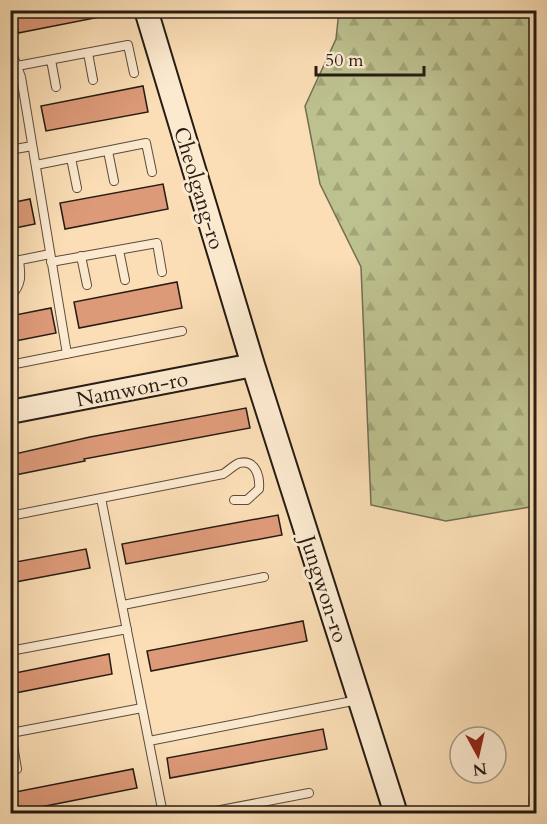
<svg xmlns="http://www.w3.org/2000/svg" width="547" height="824" font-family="Cardo,serif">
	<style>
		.forest { fill: url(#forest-firs); stroke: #726e52; stroke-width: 1.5 }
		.building { fill: #dd9a79; stroke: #261c14; stroke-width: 1.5 }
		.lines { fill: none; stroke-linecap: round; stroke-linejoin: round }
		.lane-casing { stroke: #5b4c3c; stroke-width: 10 }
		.secondary-casing { stroke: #261c14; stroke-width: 26 }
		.lane { stroke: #fcead0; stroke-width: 8 }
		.secondary { stroke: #fcead0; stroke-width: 22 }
		.labels { text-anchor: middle; stroke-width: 6; stroke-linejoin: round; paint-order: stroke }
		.street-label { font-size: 21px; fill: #261c14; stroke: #fcead0 }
	</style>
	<defs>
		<pattern id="forest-firs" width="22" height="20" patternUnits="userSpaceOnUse" patternTransform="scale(1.5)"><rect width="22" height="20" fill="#bdc18f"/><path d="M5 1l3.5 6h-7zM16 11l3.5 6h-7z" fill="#a2a57a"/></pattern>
	</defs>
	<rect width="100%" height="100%" fill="#fbdeb6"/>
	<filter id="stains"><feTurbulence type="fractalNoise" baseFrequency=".00333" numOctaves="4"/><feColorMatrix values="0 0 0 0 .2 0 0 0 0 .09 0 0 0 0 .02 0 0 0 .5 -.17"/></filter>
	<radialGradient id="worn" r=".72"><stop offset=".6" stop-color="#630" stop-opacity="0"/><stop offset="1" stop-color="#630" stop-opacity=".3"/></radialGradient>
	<path class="forest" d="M339,11H536V506L446,521L371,505L361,267L320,184L305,106L336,39Z
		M536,793V813H530L529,797Z"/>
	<path class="building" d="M14,10H104L105,16L18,33Z
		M143,86L148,112L46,131L41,106Z
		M163,184L168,209L65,229L60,203Z
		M30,199L35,224L10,229V203Z
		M177,282L182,308L79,328L74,302Z
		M51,308L56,333L10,342V316Z
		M246,408L250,428L84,459L85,461L10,476V455L90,437Z
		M278,515L282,535L126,564L122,544Z
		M86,549L90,568L10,583V563Z
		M303,621L307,641L151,671L147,651Z
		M109,654L112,674L10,694V674Z
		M323,729L327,749L170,778L167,758Z
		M133,769L137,788L10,813V793Z"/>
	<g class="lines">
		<defs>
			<path id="lane" d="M10,48L21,77L67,354
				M88,53L93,80
				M51,60L56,87
				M17,66L128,45L134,73
				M10,150L32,146
				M108,151L114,181
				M71,158L77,188
				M36,165L146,143L152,172
				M119,250L125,280
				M81,256L87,285
				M10,262L50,254
				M51,262L157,243L162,272
				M11,296C22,284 21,276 19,260
				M10,365L182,331
				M101,498L163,814
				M10,516L223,474C228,471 234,465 239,463C256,459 260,477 259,489L247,500H234
				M123,605L264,577
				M10,651L127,629
				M149,741L358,700
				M17,769L11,733L142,708
				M200,814L309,793"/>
			<path id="secondary" d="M146,10L253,365L396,814
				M10,412L253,365"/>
		</defs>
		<use href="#lane" class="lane-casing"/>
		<use href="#secondary" class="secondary-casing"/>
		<use href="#lane" class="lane"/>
		<use href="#secondary" class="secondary"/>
	</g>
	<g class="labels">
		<g class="street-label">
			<text transform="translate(199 188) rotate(73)" y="7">Cheolgang-ro</text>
			<text transform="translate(132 389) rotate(-11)" y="7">Namwon-ro</text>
			<text transform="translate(324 589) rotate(72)" y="7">Jungwon-ro</text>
		</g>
	</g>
	<rect width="547" height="824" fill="none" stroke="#fbdeb6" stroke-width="36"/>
	<rect x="12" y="12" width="523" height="800" fill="none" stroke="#261c14" stroke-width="3"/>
	<rect x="18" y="18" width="511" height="788" fill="none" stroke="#261c14" stroke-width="1.5"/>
	<g transform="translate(478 755) rotate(172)"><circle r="28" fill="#fcead0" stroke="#a69885" stroke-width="1.5"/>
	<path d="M0-4.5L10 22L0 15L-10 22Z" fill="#8f2418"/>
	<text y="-9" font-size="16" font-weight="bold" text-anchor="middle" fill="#261c14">N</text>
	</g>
	<path d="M316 66v9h108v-9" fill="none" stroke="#261c14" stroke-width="3"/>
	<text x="325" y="66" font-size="18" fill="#261c14" stroke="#fcead0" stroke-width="4.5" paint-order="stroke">50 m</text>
	<rect width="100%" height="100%" filter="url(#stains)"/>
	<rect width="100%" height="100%" fill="url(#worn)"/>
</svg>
